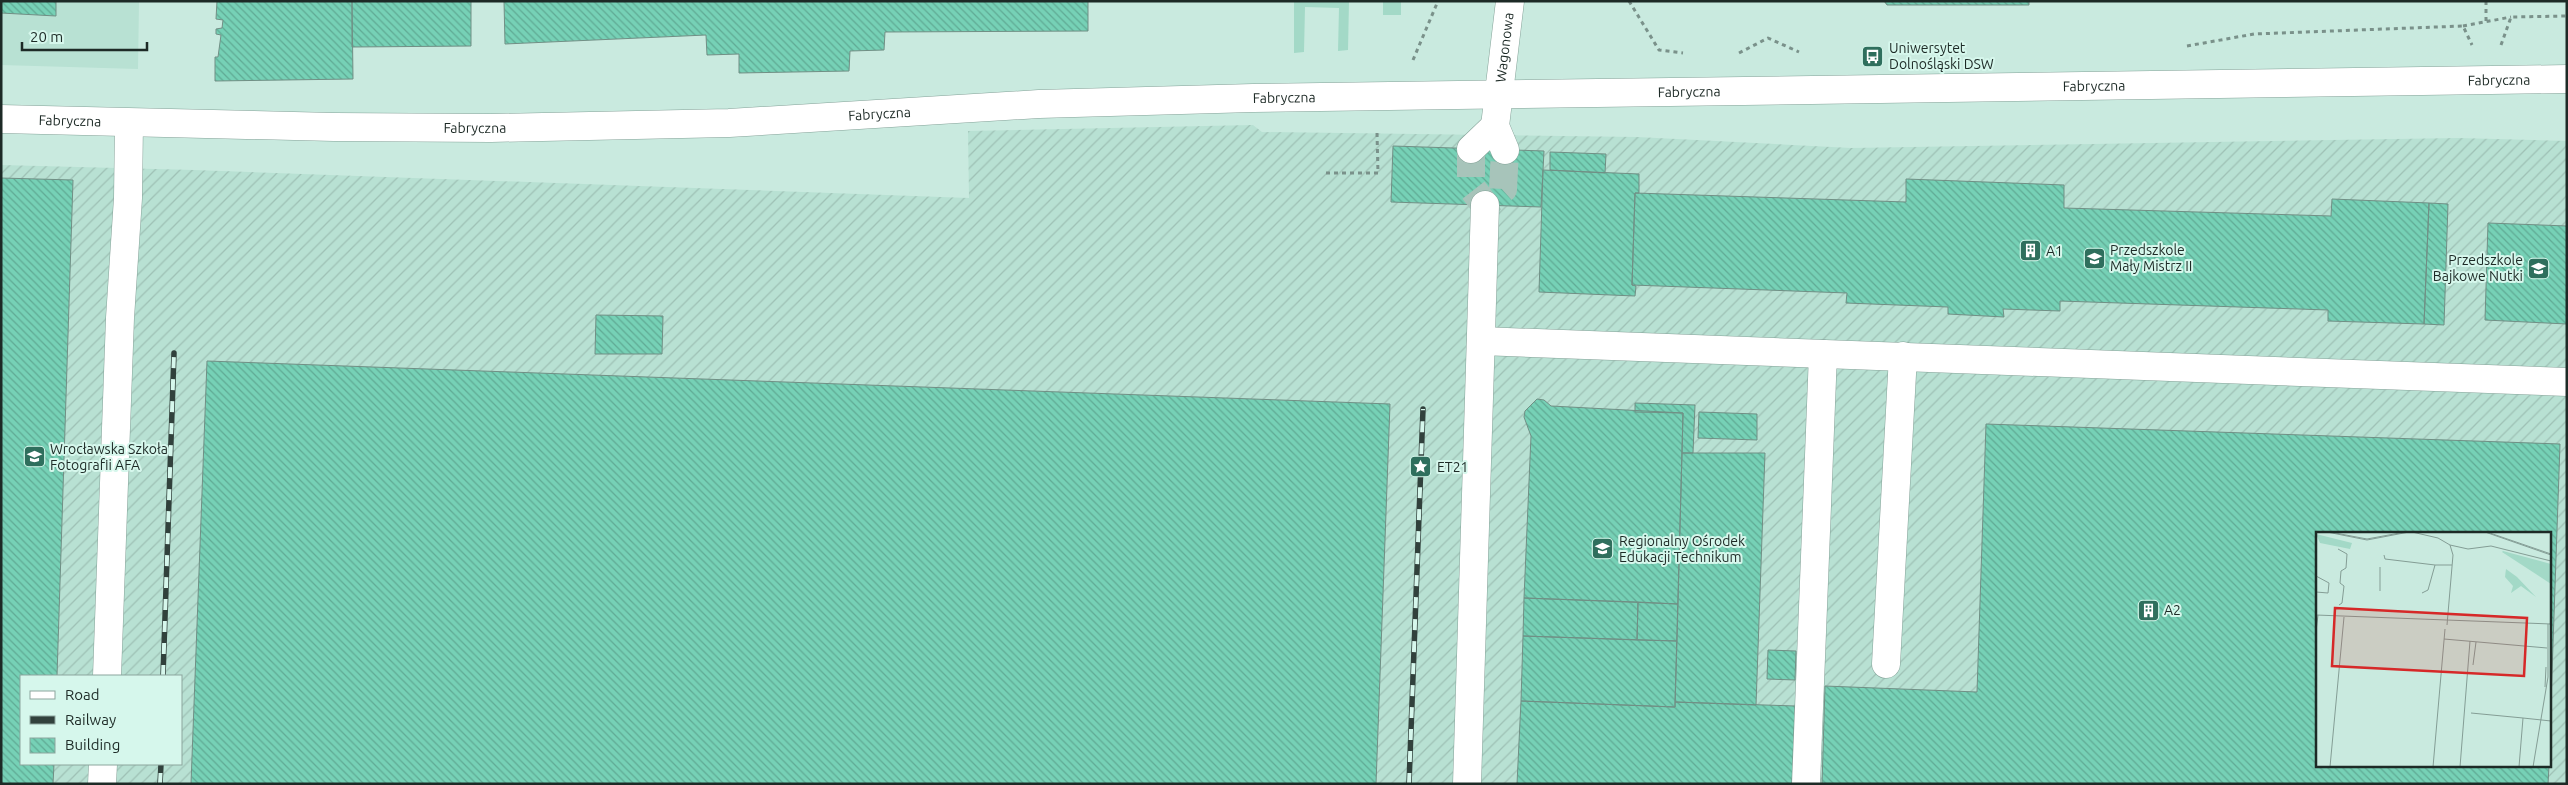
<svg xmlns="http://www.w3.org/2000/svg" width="2568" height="785" font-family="Ubuntu,sans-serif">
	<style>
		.built { fill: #b8e1d3 }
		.industrial { fill: url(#industrial-furrows); fill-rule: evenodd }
		.green { fill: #a3d9c7 }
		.building { fill: url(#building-back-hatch); stroke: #718f85 }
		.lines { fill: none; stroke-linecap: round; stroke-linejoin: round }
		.minor-tunnel { stroke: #a7c4ba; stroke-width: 28; stroke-dasharray: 28 14; stroke-linecap: butt }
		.minor-casing { stroke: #84a298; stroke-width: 29 }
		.path { stroke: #7a918a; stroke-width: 3; stroke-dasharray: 4 4; stroke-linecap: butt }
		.minor { stroke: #fff; stroke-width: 28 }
		.rail-casing { stroke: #31413c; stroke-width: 5.5 }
		.rail { stroke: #d6f7ec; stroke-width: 4; stroke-dasharray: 11; stroke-linecap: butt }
		.labels { text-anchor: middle; stroke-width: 4; stroke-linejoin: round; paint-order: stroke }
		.street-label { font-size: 14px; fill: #1d2a26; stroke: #d6f7ec }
		.poi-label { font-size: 14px; fill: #1d2a26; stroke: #d6f7ec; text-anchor: start }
		.inset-road { fill: none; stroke: #849d95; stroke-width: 1 }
		.view { fill: #d62828; fill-opacity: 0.15; stroke: #d62828; stroke-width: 2.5 }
		.inset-edge { fill: none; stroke: #1d2a26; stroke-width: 2.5 }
	</style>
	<defs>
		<pattern id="industrial-furrows" width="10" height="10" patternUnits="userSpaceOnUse" patternTransform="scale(1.25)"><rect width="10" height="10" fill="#b8e1d3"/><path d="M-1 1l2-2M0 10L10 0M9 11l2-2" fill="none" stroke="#9ec1b5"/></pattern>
		<pattern id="building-back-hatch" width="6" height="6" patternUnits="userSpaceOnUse" patternTransform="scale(1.25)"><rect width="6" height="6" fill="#76d1b6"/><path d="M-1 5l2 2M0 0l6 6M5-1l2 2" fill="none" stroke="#60aa94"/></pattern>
	</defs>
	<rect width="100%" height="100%" fill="#c9eadf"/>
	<path class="built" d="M1,1H139L138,69L1,65Z"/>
	<path class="industrial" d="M1253,125L1262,132L1637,137L1851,148L2458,138L2567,141V784H1V165L194,170L969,198L968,131ZM2317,534H2549V766H2317ZM21,676H181V764H21Z"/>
	<path class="green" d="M1294,1H1349L1348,50L1338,51L1339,8L1305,7L1304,52L1294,53Z
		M1383,1H1401V15H1383Z"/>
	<path class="building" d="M1,1H56V16L1,13Z
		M217,1H352L353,79L215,81V57H218L221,35L216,34V29L222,28L223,20L216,19Z
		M352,1H471V46L352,47Z
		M504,1H1088V31L885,32L884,50L850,51L849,71L739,73V54L707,55L706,35L505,44Z
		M1884,1H2029V5H1887Z
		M1393,146L1544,151L1541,207L1391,202Z
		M1550,152L1606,154L1605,173L1550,170Z
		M1543,170L1639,174V193H1635L1632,285L1636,286L1635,296L1539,292Z
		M1,178L73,180L57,676H21V764H54L53,784H1Z
		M1906,179L2064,185V208L2331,216L2332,199L2429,203L2424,324L2328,321V310L2060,301V311L2003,309L2004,317L1948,314V307L1846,303L1847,293L1632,285L1635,193L1906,202Z
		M2429,203L2448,204L2444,325L2424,324Z
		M2488,223L2567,226V324L2485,320Z
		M596,315L663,316L662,354H595Z
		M207,361L1390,404L1376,784H191Z
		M1537,399L1544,400L1551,406L1683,413L1678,604L1524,598L1531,436L1524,417L1525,411Z
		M1635,403L1695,405L1693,453H1682L1683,413L1635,412Z
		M1699,412L1757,414V440L1698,438Z
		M1986,424L2560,444L2549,759V534H2317V766H2549L2548,784H1822L1825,686L1977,692Z
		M1682,453H1765L1756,705L1675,702Z
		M1524,598L1638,602L1637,640L1523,636Z
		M1638,602L1678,604L1677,641L1637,640Z
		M1523,636L1677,641L1675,707L1521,701Z
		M1768,650L1796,651L1795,680L1767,679Z
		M1521,701L1675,707V702L1795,706L1792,784H1517Z"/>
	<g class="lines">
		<path class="minor-tunnel" d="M1471,149V187L1485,205L1503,189L1505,150"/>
		<defs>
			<g id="minor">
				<path id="s1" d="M1,119L334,127L491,128L729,123L1039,104L1253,98L2567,79"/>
				<path d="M1471,149L1495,126"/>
				<path id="s2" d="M1505,150L1495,126L1510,1"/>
				<path d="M1481,341L2567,382"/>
				<path d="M1886,664L1903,356"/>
				<path d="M107,676L120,318L128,198L129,123"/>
				<path d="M102,784L103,764"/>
				<path d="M1467,784L1485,205"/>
				<path d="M1806,784L1823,354"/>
			</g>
		</defs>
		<use href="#minor" class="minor-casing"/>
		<path class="path" d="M1629,1L1659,50L1683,53
			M2486,1V22
			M2463,26L2511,17
			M2501,45L2511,17L2567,16
			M2187,46L2254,34L2463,26L2472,45
			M1739,53L1768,38L1799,52
			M1413,60L1438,1
			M1326,173H1378L1377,133"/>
		<use href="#minor" class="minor"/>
		<defs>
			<path id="rail" d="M163,676L174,353
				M160,784L161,764
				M1409,784L1423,409"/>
		</defs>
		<use href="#rail" class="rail-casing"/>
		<use href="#rail" class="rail"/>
	</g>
	<defs>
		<symbol id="bus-square" viewBox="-11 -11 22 22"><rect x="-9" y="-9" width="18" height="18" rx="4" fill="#2f6f5d" stroke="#d6f7ec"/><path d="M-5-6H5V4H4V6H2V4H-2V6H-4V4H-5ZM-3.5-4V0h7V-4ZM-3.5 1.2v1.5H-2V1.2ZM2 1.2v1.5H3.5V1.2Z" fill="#fff"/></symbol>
		<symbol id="building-square" viewBox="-11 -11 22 22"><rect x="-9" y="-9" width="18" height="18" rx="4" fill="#2f6f5d" stroke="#d6f7ec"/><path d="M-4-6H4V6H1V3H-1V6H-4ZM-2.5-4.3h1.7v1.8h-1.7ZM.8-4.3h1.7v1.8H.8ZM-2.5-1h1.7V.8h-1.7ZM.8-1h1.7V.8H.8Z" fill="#fff"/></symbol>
		<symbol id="school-square" viewBox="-11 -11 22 22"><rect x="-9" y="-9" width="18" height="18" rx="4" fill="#2f6f5d" stroke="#d6f7ec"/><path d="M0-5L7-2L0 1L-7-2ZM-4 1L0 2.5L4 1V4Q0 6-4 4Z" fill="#fff"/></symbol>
		<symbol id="university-square" viewBox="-11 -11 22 22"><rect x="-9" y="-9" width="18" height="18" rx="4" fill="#2f6f5d" stroke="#d6f7ec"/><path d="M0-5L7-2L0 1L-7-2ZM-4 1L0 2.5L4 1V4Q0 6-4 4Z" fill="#fff"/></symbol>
		<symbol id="sight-square" viewBox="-11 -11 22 22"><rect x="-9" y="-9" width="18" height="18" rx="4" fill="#2f6f5d" stroke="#d6f7ec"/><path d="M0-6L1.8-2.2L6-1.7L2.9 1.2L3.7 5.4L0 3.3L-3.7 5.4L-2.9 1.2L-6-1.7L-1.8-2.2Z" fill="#fff"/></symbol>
	</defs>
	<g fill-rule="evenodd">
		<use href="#bus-square" x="1860" y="44" width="25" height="25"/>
		<use href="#building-square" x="2018" y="238" width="25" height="25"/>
		<use href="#school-square" x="2082" y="246" width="25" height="25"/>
		<use href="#school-square" x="2526" y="256" width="25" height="25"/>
		<use href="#university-square" x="22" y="444" width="25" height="25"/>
		<use href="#sight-square" x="1408" y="454" width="25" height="25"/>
		<use href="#school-square" x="1590" y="536" width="25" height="25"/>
		<use href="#building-square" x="2136" y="598" width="25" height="25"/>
	</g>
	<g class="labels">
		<g class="street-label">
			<text dy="5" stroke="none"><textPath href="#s2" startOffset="105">Wagonowa</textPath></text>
			<text dy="5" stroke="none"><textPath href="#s1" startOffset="2499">Fabryczna</textPath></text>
			<text dy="5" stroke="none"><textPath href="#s1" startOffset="2094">Fabryczna</textPath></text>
			<text dy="5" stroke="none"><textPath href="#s1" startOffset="1689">Fabryczna</textPath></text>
			<text dy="5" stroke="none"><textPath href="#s1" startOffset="1284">Fabryczna</textPath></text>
			<text dy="5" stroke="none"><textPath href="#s1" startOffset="879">Fabryczna</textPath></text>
			<text dy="5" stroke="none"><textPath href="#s1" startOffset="69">Fabryczna</textPath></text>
			<text dy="5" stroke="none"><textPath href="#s1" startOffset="474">Fabryczna</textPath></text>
		</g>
		<g class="poi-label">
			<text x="1889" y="53">Uniwersytet<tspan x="1889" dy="16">Dolnośląski DSW</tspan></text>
			<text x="2110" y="255">Przedszkole<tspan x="2110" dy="16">Mały Mistrz II</tspan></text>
			<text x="2046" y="256">A1</text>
			<text x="2523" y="265" text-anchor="end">Przedszkole<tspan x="2523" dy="16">Bajkowe Nutki</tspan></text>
			<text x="50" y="454">Wrocławska Szkoła<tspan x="50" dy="16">Fotografii AFA</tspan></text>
			<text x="1437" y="472">ET21</text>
			<text x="1619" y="546">Regionalny Ośrodek<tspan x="1619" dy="16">Edukacji Technikum</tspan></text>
			<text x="2164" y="615">A2</text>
		</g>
	</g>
	<g transform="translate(2316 532)">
		<rect width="235" height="235" fill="#c9eadf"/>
		<path d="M0,2L36,11L34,17L4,11ZM190,37L201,45L220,65L205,54L195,61L197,54L189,45Z" fill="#a3d9c7"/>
		<path d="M187,19L235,32V52L186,20Z" fill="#a3d9c7"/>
		<path class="inset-road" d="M11,0L51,8L93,0M14,0L51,7L89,0M96,0L122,6L134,13L152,17L175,14L235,29M169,0L235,23M171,0L235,22M22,17L31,22L30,36L25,39L24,51L28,54L26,71L23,73M68,23L69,27L119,33M0,44L13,51L12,61L0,60M64,59V35M106,61L112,58L119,33H136M0,83L235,92M131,93L137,23L134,13M0,99L2,83M128,107L231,116M157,133L160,110M229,155L230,135M155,181L207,186M14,235L28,85M117,235L129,97M144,235L154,109M203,235L207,186L235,189M217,235L232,145V92"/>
		<path class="view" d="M19,76L211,86L208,144L16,134Z"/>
		<rect width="235" height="235" class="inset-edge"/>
	</g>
	<rect width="2568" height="785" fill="none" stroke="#1d2a26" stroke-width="5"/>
	<rect x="20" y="675" width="162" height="90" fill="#d6f7ec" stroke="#8ca59d"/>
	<rect x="30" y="691" width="25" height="8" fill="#ffffff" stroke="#8ca59d"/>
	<text x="65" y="700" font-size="15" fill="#1d2a26">Road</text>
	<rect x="30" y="716" width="25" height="8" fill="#31413c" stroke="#8ca59d"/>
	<text x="65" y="725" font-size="15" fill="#1d2a26">Railway</text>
	<rect x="30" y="738" width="25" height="15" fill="url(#building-back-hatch)" stroke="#8ca59d"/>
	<text x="65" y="750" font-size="15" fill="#1d2a26">Building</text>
	<path d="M22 42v8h125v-8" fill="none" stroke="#1d2a26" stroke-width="2.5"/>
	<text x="30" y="42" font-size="15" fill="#1d2a26" stroke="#d6f7ec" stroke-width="4" paint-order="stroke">20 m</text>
</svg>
